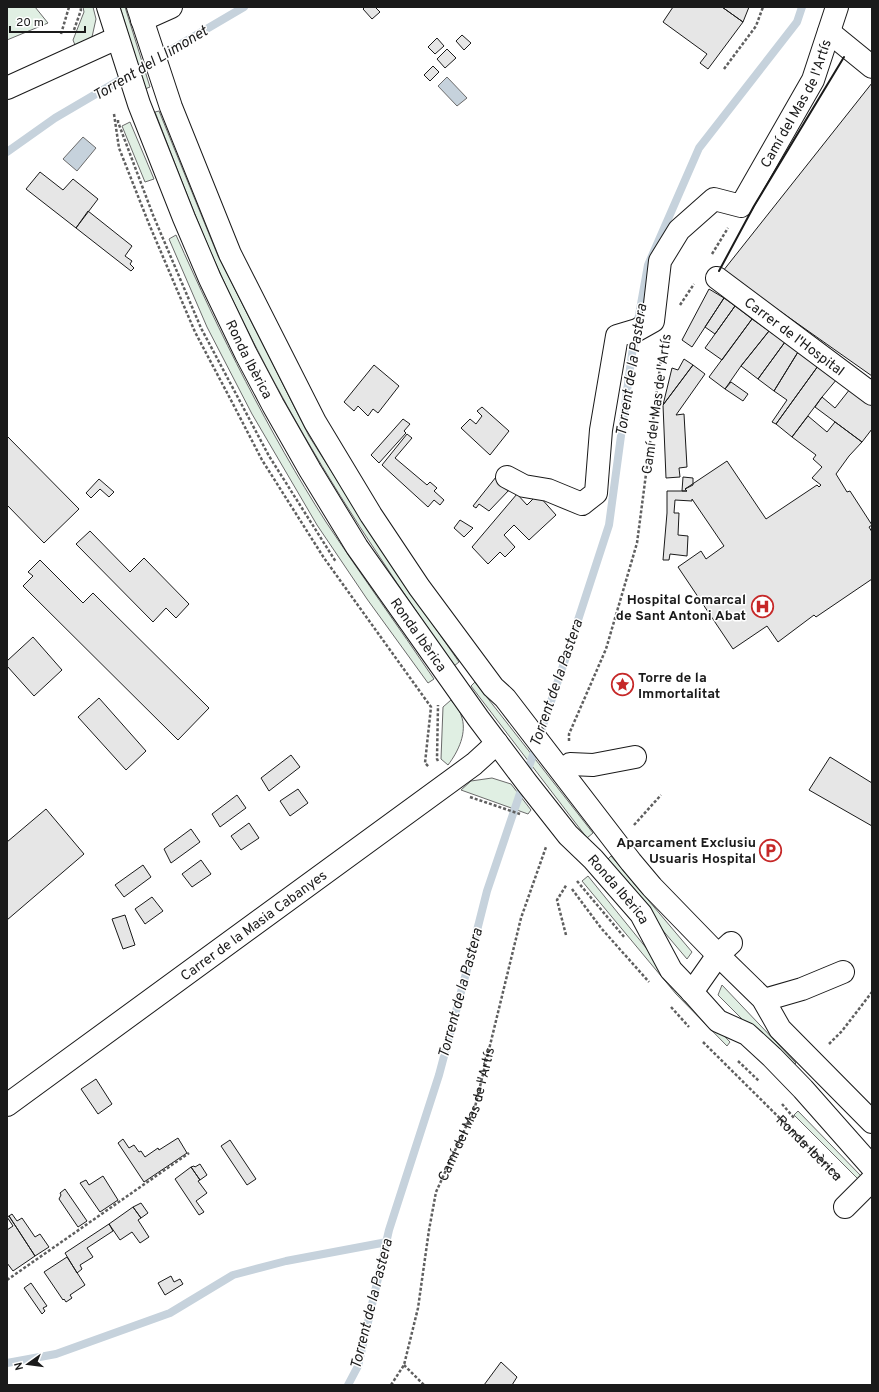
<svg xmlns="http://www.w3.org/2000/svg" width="879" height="1392" font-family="Overpass,sans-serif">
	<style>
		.green { fill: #e0efe3; stroke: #6a6a6a }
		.water { fill: #c6d2dc; stroke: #6a6a6a }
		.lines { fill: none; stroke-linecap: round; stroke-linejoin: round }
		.stream { stroke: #c6d2dc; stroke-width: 8 }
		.building { fill: #e6e6e6; stroke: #1a1a1a }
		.minor-casing { stroke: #1a1a1a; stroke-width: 24 }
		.path { stroke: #5f5f5f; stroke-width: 2.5; stroke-dasharray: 3 2; stroke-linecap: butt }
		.minor { stroke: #fff; stroke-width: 22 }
		.wall { stroke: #1a1a1a; stroke-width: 2 }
		.labels { text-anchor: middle; stroke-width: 3; stroke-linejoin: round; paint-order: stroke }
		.street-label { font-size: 14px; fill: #1a1a1a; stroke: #fff }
		.poi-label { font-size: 14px; font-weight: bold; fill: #1a1a1a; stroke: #fff; text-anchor: end }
		.water-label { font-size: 15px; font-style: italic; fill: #1a1a1a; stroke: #fff }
	</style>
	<rect width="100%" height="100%" fill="#fff"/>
	<path class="green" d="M7,7H35L48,23L7,40Z
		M83,7H93L96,19L92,37L78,45H75L73,40L84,12Z
		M120,7H125L150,87L145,89Z
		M159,111L218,256L309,436L381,550L459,662L454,666C429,629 403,593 379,556C327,478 279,396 238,311C206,247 181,179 155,112Z
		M130,122L154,179L145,182L122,126Z
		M176,235C220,334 268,431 326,522C361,575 398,626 434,679L428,683L367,599L317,525L252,414L207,327L169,239Z
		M475,682L593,833L587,838L471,686Z
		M451,700C454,704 460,710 461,715C468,732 458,752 448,765L441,759L443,707Z
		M492,778L511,784L531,810L528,814L461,790L471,781Z
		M611,856L692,952L687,959L605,862Z
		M588,876L681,991L730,1042L727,1046L676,994L582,881Z
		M722,985L796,1063L791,1068L718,995Z
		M798,1111L863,1178L860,1181L794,1115Z"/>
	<path class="water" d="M447,77L467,98L457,106L438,86Z
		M83,137L96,148L77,171L63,159Z"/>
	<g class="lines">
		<path class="stream" d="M7,152L55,118L244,7
			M7,1363L56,1354L170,1313L233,1275L286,1261L387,1242
			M348,1385L358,1366L389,1230L439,1075L469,962L487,891L565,660L609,525L632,354L648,265L699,148L797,22L802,7"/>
	</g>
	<path class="building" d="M365,7H375L380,12L372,19L363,9Z
		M673,7H722L743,22L708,69L700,63L707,54L663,22Z
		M722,7H749L743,22Z
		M462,35L471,43L464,50L456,41Z
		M437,38L444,46L435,54L428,47Z
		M447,49L456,58L445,68L437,59Z
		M433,66L439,72L430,81L424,75Z
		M872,83V376L723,271Z
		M40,172L63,190L73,179L98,199L76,228L26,189Z
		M88,211L132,246L125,256L132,261L130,264L134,268L131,271L76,228Z
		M709,289L724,298L692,347L682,340Z
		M724,298L735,306L715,334L705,327Z
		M735,306L752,319L722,360L705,348Z
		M752,319L769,331L741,366L725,389L709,377Z
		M769,331L785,342L758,379L741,366Z
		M785,342L798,352L774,391L758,379Z
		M798,352L818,366L776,424L772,422L787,400L774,391Z
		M684,359L693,365L663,405L672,368L678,370Z
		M374,365L399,386L378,413L373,409L368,416L358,406L354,411L344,402Z
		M693,365L705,374L676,415L684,414L687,467L679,468L680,477L666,478L663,405Z
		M818,366L837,379L822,397L792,437L776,424Z
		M731,382L748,394L743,401L725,389Z
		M850,389L872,404V429L862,442L815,407L822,397L835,408Z
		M482,407L509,431L490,455L461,428L470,419L476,424L482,416L477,411Z
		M808,416L827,432L835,422L862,442L849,456L836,474L847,492L850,491L872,525L869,527L872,532V579L816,617L814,615L778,642L767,626L733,649L678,567L701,551L706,559L724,546L692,499V501L675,500L674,513H679L678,535L688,536L687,556L670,554L669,560H663L667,513V491H687L685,489L727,461L766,519L817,485L819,487L821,485L812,478L822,467L813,459L816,455L792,437Z
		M403,419L410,424L404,431L406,433L379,463L371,455Z
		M407,434L412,438L395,458L427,485L430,482L437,488L434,491L444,500L440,505L434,500L428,507L382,465Z
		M7,436L79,509L44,543L7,505Z
		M496,477L510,489L489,511L479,504L476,508L473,506Z
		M683,477L693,478V485L685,489L687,491H682Z
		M99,479L114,492L109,497L100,489L91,498L86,493Z
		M517,494L527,505L536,496L540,497L556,515L529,540L514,525L504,535L515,547L505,557L500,552L488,564L472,547Z
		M460,520L473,528L464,537L454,528Z
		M90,531L130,572L144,558L189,604L176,618L166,608L153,622L76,544Z
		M40,560L83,603L93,593L209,708L178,740L23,586L33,576L28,572Z
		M33,637L62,670L34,696L7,666V661Z
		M99,698L146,751L126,770L78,717Z
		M291,755L300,767L269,791L261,778Z
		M830,757L872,783V826L809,790Z
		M298,789L308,803L290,816L280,801Z
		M237,795L246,808L220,827L212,814Z
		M46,809L84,854L7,920V842Z
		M249,823L259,838L241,850L231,836Z
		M191,829L200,842L171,863L164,849Z
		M201,860L211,874L192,887L182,874Z
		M143,865L151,877L124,897L115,885Z
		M152,897L163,911L145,924L135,909Z
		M125,915L135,945L123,949L112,919Z
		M96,1079L112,1104L98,1114L81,1089Z
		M178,1138L187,1153L144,1182L118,1143L123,1139L129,1148L134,1145L139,1152L141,1151L145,1157L158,1148L159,1150Z
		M230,1140L256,1179L247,1185L221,1146Z
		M200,1164L207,1175L200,1180L191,1167L194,1166L195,1167Z
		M191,1167L200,1180L198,1181L207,1193L196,1201L204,1212L199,1215L175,1179Z
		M103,1176L118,1200L100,1212L80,1183L86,1180L89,1185Z
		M65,1189L87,1221L78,1227L59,1199L61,1195L60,1193Z
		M141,1203L148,1213L141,1218L133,1207Z
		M133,1207L141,1218L138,1220L149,1237L140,1243L132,1232L120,1240L109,1224Z
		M12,1214L17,1221L22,1218L35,1237L40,1234L49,1247L35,1256L9,1216Z
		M9,1216L35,1256L13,1271L7,1263V1230L13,1226L7,1217Z
		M109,1224L113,1231L87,1248L93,1257L80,1265L82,1269L77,1273L65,1253Z
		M67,1257L85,1285L70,1295L72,1298L66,1302L64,1299L63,1300L44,1272Z
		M171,1276L174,1282L180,1279L183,1284L165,1295L158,1283Z
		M31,1283L47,1306L43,1308L45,1311L42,1314L24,1288Z
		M501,1362L517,1377L512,1385H484Z"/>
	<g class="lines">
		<defs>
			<g id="minor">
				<path id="s3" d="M108,7L139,104L184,218L210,279L246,354L273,405L310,470L357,547L478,718L527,783L568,835L593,859L641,914L671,970L692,992L718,1021L747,1034L772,1057L803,1089L872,1167"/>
				<path d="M138,7L171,107L230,254L315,422L371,515L419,587L493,687L505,698L631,862L652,887L718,955L763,999L780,1029L872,1122"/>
				<path d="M142,20L171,7"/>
				<path d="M829,32L872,67"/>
				<path d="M7,88L117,38"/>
				<path id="s4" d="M717,278L872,394"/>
				<path id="s5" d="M507,477L524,486L548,490L582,504L596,493L601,430L617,336L637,330L653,321L660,261L679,230L714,199L741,206L813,80L837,7"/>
				<path d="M570,764L593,765L635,757"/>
				<path d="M692,992L718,955L731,943"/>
				<path d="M764,1000L802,989L843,972"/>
				<path id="s6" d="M7,1105L474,764L497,743"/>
				<path d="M845,1207L872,1180"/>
			</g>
		</defs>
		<use href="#minor" class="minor-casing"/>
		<g class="path">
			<path d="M74,30L81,10L80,7"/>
			<path d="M61,34L69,7"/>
			<path d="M724,69L756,26L763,7"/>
			<path d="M114,114L119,148L149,224L195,332L233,404L262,460L324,558L431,707L425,763L429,767"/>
			<path d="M118,120V122L153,215L201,328L269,456L336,562"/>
			<path d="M712,254L728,228"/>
			<path d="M680,305L694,284"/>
			<path d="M569,741V734L606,649L637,543L663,344"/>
			<path d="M438,761L437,759L438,705"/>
			<path d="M470,797L520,814"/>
			<path d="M634,825L661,795"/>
			<path d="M577,881L625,938"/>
			<path d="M572,889L601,928L649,982"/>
			<path d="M566,935L557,900L567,884"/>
			<path d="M671,1007L689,1027"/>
			<path id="s1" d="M703,1042L840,1178"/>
			<path d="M829,1044L842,1031L872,992"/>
			<path d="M738,1061L759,1081"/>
			<path d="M782,1104L795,1119"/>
			<path d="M7,1280L189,1153"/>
			<path d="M404,1365L424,1385"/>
			<path id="s2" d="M391,1385L404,1365L418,1308L429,1230L436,1192L475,1107L521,918L546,847"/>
		</g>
		<use href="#minor" class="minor"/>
		<path class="wall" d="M719,271L754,206L844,57"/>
	</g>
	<defs>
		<symbol id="hospital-ring" viewBox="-11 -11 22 22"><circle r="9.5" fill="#fff" stroke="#c62828" stroke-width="1.5"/><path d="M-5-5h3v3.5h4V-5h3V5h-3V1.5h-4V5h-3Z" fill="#c62828"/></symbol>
		<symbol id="sight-ring" viewBox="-11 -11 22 22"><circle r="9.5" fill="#fff" stroke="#c62828" stroke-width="1.5"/><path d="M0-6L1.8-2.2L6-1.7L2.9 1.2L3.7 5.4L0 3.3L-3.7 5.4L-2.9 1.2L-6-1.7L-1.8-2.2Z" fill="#c62828"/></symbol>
		<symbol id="parking-ring" viewBox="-11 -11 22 22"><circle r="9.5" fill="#fff" stroke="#c62828" stroke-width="1.5"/><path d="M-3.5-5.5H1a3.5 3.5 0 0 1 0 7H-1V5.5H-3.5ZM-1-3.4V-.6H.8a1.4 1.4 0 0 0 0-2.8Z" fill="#c62828"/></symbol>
	</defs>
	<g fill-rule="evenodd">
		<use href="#hospital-ring" x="750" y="594" width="25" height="25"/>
		<use href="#sight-ring" x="610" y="672" width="25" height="25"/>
		<use href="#parking-ring" x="758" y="838" width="25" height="25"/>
	</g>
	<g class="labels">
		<g class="street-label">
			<text dy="5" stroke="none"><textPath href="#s5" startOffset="584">Camí del Mas de l'Artís</textPath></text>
			<text dy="5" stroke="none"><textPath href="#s4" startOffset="97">Carrer de l'Hospital</textPath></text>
			<text dy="5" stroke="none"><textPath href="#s3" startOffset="380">Ronda Ibèrica</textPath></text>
			<text transform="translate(656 404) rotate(-82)" y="5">Camí del Mas de l'Artís</text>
			<text dy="5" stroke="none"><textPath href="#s3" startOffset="704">Ronda Ibèrica</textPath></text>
			<text dy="5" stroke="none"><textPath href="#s3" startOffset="1028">Ronda Ibèrica</textPath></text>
			<text dy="5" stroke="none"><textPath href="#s6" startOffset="305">Carrer de la Masia Cabanyes</textPath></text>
			<text dy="5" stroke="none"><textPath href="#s2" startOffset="284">Camí del Mas de l'Artís</textPath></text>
			<text dy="5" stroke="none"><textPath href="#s1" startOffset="150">Ronda Ibèrica</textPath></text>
		</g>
		<g class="poi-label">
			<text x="746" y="604">Hospital Comarcal<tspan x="746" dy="16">de Sant Antoni Abat</tspan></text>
			<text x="638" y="682" text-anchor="start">Torre de la<tspan x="638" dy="16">Immortalitat</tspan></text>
			<text x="756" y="847">Aparcament Exclusiu<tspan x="756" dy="16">Usuaris Hospital</tspan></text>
		</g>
		<g class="water-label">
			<text transform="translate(150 63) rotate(-31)" y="5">Torrent del Llimonet</text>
			<text transform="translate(631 370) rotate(-81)" y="5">Torrent de la Pastera</text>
			<text transform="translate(556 683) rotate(-71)" y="5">Torrent de la Pastera</text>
			<text transform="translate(460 993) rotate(-75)" y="5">Torrent de la Pastera</text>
			<text transform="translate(371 1304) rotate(-76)" y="5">Torrent de la Pastera</text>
		</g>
	</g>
	<rect width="879" height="1392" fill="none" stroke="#1a1a1a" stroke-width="16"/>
	<g transform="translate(28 1364) rotate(256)" stroke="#ffffff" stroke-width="3" paint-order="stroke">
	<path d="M0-3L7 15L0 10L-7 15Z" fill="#1a1a1a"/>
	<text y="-6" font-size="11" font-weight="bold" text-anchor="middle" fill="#1a1a1a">N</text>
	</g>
	<path d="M10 26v6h75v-6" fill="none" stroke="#1a1a1a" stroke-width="2"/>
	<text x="16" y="26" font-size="12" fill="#1a1a1a" stroke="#ffffff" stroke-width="3" paint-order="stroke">20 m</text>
</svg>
